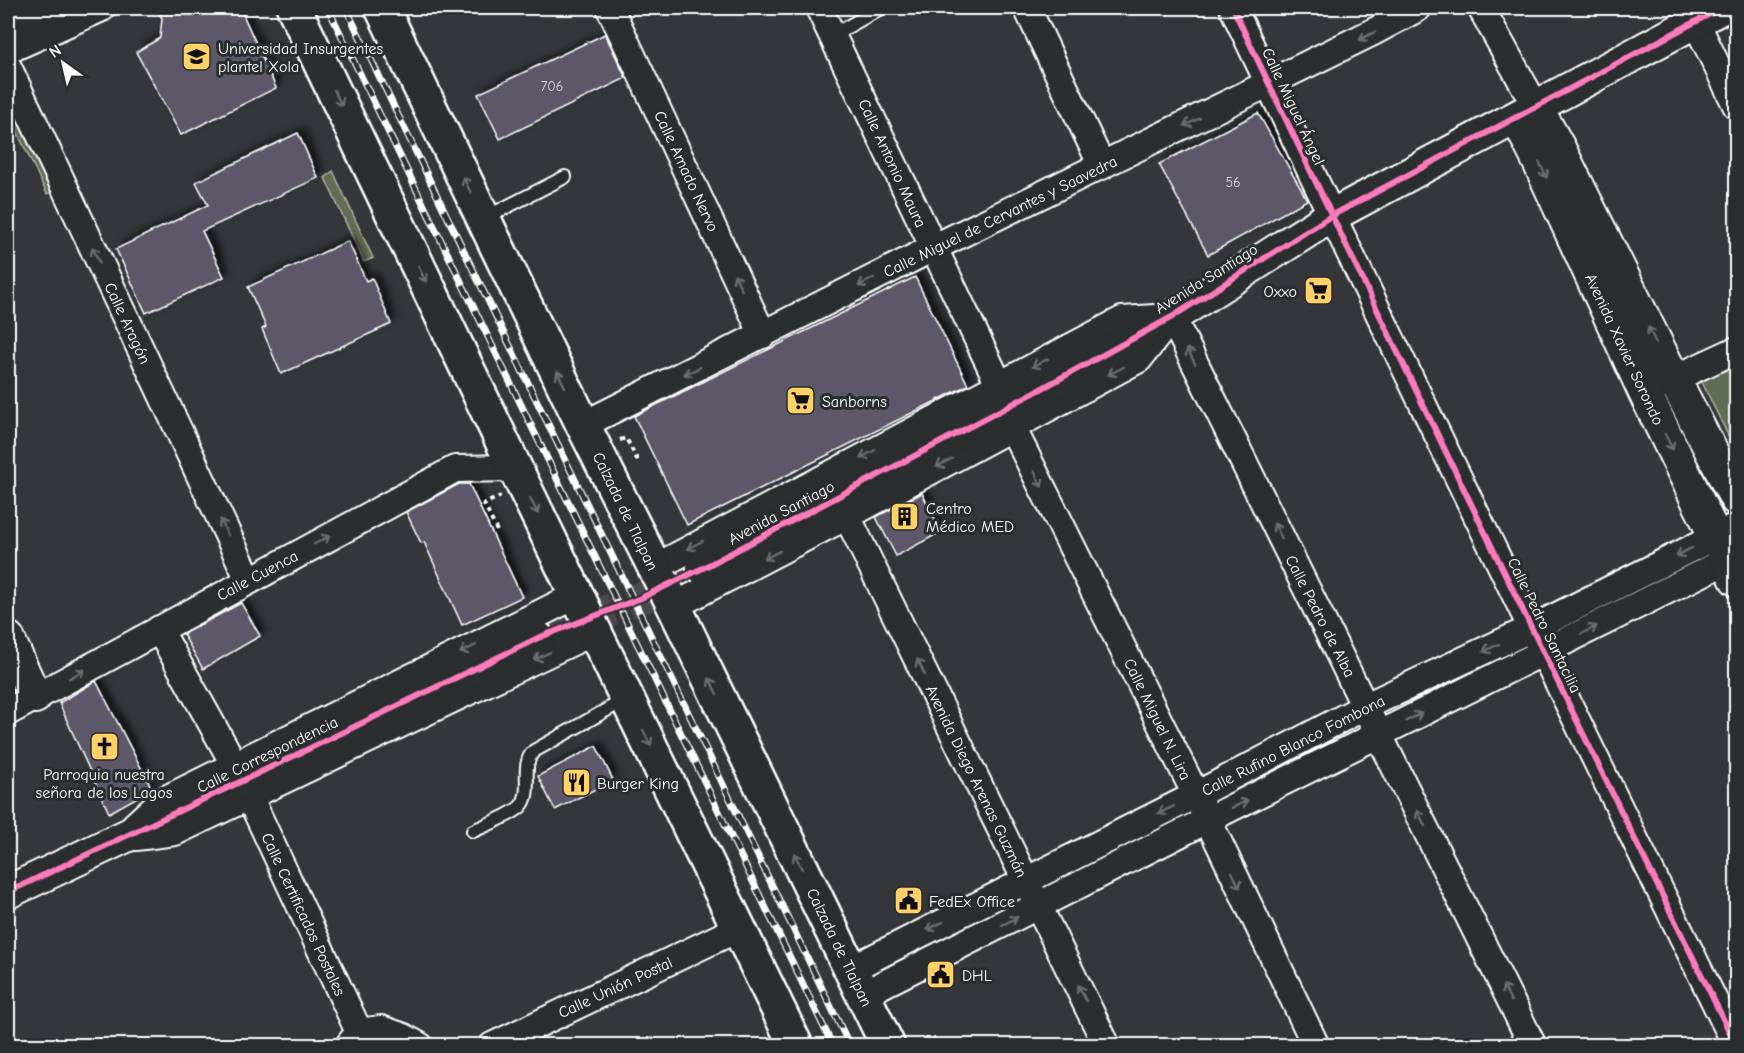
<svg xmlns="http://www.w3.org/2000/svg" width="1744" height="1053" font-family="'Comic Neue',sans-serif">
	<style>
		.green { fill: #616c53; stroke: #b0b6a9; stroke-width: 1.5 }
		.building { fill: #5b586a; stroke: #fff; stroke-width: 1.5; filter: url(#shadow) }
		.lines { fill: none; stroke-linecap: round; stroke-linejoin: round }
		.tertiary-tunnel { stroke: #484a4e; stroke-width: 32; stroke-dasharray: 32 16; stroke-linecap: butt }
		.service-casing { stroke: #fff; stroke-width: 16 }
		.minor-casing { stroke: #fff; stroke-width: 30 }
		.tertiary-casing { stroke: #fff; stroke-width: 36 }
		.primary-casing { stroke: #fff; stroke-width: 38 }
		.trunk-casing { stroke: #fff; stroke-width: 38 }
		.path { stroke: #fff; stroke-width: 4; stroke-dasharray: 4.5 4.5; stroke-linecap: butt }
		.service { stroke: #2a2d2e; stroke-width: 12 }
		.minor { stroke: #2a2d2e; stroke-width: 26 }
		.tertiary { stroke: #2a2d2e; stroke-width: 32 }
		.primary { stroke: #2a2d2e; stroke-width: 33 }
		.trunk { stroke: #2a2d2e; stroke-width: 33 }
		.rail-casing { stroke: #fff; stroke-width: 7 }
		.rail { stroke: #2a2d2e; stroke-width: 4.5; stroke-dasharray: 14; stroke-linecap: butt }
		.cycleway-casing { stroke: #2a2d2e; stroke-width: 10 }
		.cycleway { stroke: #fd7abc; stroke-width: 6 }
		.oneway { stroke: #6a6c6d }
		.labels { text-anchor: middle; stroke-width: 6; stroke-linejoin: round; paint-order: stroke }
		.number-label { font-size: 14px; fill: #d6d5da }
		.poi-label { font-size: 16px; fill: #fff; stroke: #2a2d2e; text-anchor: start }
		.street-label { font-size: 16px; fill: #fff; stroke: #2a2d2e }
	</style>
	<defs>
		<filter id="shadow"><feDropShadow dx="5.5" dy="-5.5" stdDeviation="3" flood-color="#0009"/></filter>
	</defs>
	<rect width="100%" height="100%" fill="#34363a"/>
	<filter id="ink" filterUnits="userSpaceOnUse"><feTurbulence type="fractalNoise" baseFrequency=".0167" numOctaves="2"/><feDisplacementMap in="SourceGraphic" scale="12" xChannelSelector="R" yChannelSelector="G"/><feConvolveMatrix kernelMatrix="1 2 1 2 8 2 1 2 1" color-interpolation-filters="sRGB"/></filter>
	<g filter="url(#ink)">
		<path class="green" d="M8,95L54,190L47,194L8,113Z
			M333,171L373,258L364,262L325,178Z
			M1736,358V452L1699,376Z"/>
		<path class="building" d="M156,8H240L276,88L181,135L136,52L160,38L162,18Z
			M605,34L626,78L500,139L478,94Z
			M1258,113L1307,200L1208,255L1159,164Z
			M298,133L318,178L202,231L224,277L146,313L116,249L208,205L196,182Z
			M348,241L366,281L372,278L391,324L281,374L262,329L266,327L248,287Z
			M915,277L968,385L687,525L634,416Z
			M459,484H469L522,597L462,625L424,542L421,543L406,512Z
			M922,493L941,532L896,556L876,517Z
			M241,603L260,636L203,669L183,634Z
			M96,681L152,789L109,813L59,703Z
			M596,746L613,780L555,810L538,776Z"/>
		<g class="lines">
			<path class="tertiary-tunnel" d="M538,638L641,598L703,568"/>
			<defs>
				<path id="service" d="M833,35L881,8
					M485,218L565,177
					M473,831C484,826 514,814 521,806C534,791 519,765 534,751L626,699"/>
				<path id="minor" d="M610,8L763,335
					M819,8L999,384
					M1027,8L1102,166
					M1233,8C1397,355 1566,700 1736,1045
					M1481,8L1536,107
					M1689,8L1736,105
					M8,50L102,8
					M8,67L249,580
					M1172,317L1533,1046
					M1658,386L1736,350
					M583,425L933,248L1373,32L1418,8
					M1012,427L1196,795L1316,1046
					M847,516L1107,1046
					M654,568L1122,320L1172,317
					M674,606L847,516L1139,359L1168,322
					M159,629L234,764
					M8,712L455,469L515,468
					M249,796L359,1032
					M134,826L160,802L577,595
					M136,837L175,832L595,631
					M851,969L1196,795L1366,706L1549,620L1736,526
					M864,994L1207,820L1736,556
					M349,1045L359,1032L381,1029L404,1037L420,1046
					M492,1046L739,928"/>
				<path id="tertiary" d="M1536,107L1559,148L1674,379L1736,499
					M1517,118L1538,160L1645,393L1736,579
					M703,568L1039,390L1172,317L1331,216L1721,8
					M8,638L35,697
					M8,892L242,781L538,638"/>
				<path id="primary" d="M8,28L53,8"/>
				<path id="trunk" d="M294,8L515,468L796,1046
					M382,8L583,425L674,606L888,1046"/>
			</defs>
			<use href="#service" class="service-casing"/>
			<use href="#minor" class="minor-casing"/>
			<use href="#tertiary" class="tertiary-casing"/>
			<use href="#primary" class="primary-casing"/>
			<use href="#trunk" class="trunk-casing"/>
			<path class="path" d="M620,440L626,438L639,463
				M497,531L484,504L501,496"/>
			<use href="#service" class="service"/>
			<use href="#minor" class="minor"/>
			<use href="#tertiary" class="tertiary"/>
			<use href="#primary" class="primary"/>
			<use href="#trunk" class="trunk"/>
			<defs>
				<path id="rail" d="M328,8L833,1046
					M346,8L850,1046"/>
			</defs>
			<use href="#rail" class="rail-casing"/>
			<use href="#rail" class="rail"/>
			<defs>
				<path id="cycleway" d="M1233,8C1397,355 1566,700 1736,1045
					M8,892L242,781L538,638L641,598L703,568L1039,390L1172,317L1331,216L1721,8"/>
			</defs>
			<use href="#cycleway" class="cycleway-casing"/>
			<use href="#cycleway" class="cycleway"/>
		</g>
		<defs><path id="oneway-shaft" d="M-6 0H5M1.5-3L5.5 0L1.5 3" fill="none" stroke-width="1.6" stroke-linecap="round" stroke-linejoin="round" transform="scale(1.5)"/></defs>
		<g class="oneway">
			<use href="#oneway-shaft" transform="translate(1367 36) rotate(153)"/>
			<use href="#oneway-shaft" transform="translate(338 98) rotate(64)"/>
			<use href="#oneway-shaft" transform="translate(1192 122) rotate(154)"/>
			<use href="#oneway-shaft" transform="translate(1543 170) rotate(65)"/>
			<use href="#oneway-shaft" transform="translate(467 185) rotate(-116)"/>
			<use href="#oneway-shaft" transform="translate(96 255) rotate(-115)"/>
			<use href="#oneway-shaft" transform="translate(422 274) rotate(64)"/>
			<use href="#oneway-shaft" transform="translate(738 282) rotate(-115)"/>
			<use href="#oneway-shaft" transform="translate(866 282) rotate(153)"/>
			<use href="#oneway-shaft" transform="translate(1652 335) rotate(-116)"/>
			<use href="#oneway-shaft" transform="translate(1191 356) rotate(-117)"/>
			<use href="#oneway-shaft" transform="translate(1040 363) rotate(152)"/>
			<use href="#oneway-shaft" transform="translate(692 371) rotate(154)"/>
			<use href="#oneway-shaft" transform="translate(1116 371) rotate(152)"/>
			<use href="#oneway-shaft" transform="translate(561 379) rotate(-116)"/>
			<use href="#oneway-shaft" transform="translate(1669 442) rotate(63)"/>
			<use href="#oneway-shaft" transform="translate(868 454) rotate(152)"/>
			<use href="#oneway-shaft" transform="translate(944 463) rotate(152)"/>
			<use href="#oneway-shaft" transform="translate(1038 479) rotate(64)"/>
			<use href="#oneway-shaft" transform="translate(534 506) rotate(64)"/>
			<use href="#oneway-shaft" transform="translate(224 527) rotate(-115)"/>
			<use href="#oneway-shaft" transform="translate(1278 531) rotate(-117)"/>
			<use href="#oneway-shaft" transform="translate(322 540) rotate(-28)"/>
			<use href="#oneway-shaft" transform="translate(695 545) rotate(152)"/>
			<use href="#oneway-shaft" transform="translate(1684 552) rotate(153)"/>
			<use href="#oneway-shaft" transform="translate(772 555) rotate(153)"/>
			<use href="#oneway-shaft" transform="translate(1589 630) rotate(-27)"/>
			<use href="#oneway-shaft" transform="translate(1491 648) rotate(155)"/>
			<use href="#oneway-shaft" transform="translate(468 649) rotate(154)"/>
			<use href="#oneway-shaft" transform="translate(542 656) rotate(154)"/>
			<use href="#oneway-shaft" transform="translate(921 667) rotate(-116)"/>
			<use href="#oneway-shaft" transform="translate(77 674) rotate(-29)"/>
			<use href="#oneway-shaft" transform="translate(713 686) rotate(-116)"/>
			<use href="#oneway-shaft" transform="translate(1414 717) rotate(-27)"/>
			<use href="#oneway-shaft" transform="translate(647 738) rotate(64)"/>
			<use href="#oneway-shaft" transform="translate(1240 804) rotate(-26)"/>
			<use href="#oneway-shaft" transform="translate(1166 810) rotate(154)"/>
			<use href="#oneway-shaft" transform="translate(1421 818) rotate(-116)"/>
			<use href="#oneway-shaft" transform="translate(798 861) rotate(-116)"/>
			<use href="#oneway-shaft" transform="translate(1236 880) rotate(64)"/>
			<use href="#oneway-shaft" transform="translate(1010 921) rotate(-27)"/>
			<use href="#oneway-shaft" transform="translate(935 926) rotate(153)"/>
			<use href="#oneway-shaft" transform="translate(1082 993) rotate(-116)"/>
			<use href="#oneway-shaft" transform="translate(1507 993) rotate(-116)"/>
		</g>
	</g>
	<defs>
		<symbol id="university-square" viewBox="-11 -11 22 22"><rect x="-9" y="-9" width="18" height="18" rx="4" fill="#ffd166" stroke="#2a2d2e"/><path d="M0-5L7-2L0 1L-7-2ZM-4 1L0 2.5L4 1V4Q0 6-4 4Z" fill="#111"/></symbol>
		<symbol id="supermarket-square" viewBox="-11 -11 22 22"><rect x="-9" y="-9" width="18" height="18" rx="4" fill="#ffd166" stroke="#2a2d2e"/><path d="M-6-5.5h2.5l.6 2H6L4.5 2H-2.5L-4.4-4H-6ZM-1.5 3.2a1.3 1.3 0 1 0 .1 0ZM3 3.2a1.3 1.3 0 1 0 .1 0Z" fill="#111"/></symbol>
		<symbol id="building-square" viewBox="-11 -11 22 22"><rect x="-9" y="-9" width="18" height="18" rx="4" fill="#ffd166" stroke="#2a2d2e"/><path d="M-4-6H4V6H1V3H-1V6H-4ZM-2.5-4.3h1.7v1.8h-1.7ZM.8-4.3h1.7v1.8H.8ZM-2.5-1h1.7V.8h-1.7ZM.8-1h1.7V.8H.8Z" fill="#111"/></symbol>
		<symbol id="church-square" viewBox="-11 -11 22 22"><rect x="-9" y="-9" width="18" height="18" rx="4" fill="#ffd166" stroke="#2a2d2e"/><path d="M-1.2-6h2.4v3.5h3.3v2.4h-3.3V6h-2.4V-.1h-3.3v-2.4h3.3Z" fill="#111"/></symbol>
		<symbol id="restaurant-square" viewBox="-11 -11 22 22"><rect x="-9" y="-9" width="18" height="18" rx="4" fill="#ffd166" stroke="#2a2d2e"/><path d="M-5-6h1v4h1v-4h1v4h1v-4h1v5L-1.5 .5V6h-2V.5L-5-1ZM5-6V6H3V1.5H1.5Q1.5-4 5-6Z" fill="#111"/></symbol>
		<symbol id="civic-square" viewBox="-11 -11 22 22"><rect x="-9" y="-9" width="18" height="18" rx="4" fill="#ffd166" stroke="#2a2d2e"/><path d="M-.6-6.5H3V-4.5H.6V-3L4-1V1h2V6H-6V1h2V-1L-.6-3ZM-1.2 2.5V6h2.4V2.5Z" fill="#111"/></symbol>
	</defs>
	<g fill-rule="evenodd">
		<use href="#university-square" x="180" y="40" width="33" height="33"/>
		<use href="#supermarket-square" x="1302" y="274" width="33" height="33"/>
		<use href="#supermarket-square" x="784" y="384" width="33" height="33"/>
		<use href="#building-square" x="888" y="500" width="33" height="33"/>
		<use href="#church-square" x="88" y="730" width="33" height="33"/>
		<use href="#restaurant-square" x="560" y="766" width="33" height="33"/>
		<use href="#civic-square" x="892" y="884" width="33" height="33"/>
		<use href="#civic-square" x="924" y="958" width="33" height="33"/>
	</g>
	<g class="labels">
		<g class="number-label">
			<text x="552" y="91">706</text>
			<text x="1233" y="187">56</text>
		</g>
		<g class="poi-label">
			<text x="218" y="54">Universidad Insurgentes<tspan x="218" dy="18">plantel Xola</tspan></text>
			<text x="1297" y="297" text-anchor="end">Oxxo</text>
			<text x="822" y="407">Sanborns</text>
			<text x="926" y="514">Centro<tspan x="926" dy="18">Médico MED</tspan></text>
			<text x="104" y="780" text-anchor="middle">Parroquia nuestra<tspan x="104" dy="18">señora de los Lagos</tspan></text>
			<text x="597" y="789">Burger King</text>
			<text x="929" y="907">FedEx Office</text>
			<text x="962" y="981">DHL</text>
		</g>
		<g class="street-label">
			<text transform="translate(1294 106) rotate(65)" y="6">Calle Miguel Ángel</text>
			<text transform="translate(893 163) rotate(65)" y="6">Calle Antonio Maura</text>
			<text transform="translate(687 171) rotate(65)" y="6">Calle Amado Nervo</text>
			<text transform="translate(1000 216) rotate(-26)" y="6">Calle Miguel de Cervantes y Saavedra</text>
			<text transform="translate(1206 278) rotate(-32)" y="6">Avenida Santiago</text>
			<text transform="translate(128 323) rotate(65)" y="6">Calle Aragón</text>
			<text transform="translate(1625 349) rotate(65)" y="6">Avenida Xavier Sorondo</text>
			<text transform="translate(626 511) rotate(64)" y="6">Calzada de Tlalpan</text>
			<text transform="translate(781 512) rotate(-28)" y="6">Avenida Santiago</text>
			<text transform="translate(257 575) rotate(-28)" y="6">Calle Cuenca</text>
			<text transform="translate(1321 616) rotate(63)" y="6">Calle Pedro de Alba</text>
			<text transform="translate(1545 625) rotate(64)" y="6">Calle Pedro Santacilia</text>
			<text transform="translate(1158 719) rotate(64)" y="6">Calle Miguel N. Lira</text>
			<text transform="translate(1293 745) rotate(-27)" y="6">Calle Rufino Blanco Fombona</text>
			<text transform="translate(267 754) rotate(-26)" y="6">Calle Correspondencia</text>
			<text transform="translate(977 781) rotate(64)" y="6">Avenida Diego Arenas Guzmán</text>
			<text transform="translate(304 914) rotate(65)" y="6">Calle Certificados Postales</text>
			<text transform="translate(840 947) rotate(64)" y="6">Calzada de Tlalpan</text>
			<text transform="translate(615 987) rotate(-25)" y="6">Calle Unión Postal</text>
		</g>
	</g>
	<rect width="1744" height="1053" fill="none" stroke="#2a2d2e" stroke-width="30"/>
	<rect x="15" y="15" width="1714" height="1023" fill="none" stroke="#fff" stroke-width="2" filter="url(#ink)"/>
	<g transform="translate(63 63) rotate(326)" stroke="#2a2d2e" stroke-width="4.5" paint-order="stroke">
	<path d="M0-4.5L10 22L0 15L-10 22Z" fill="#ffffff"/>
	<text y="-9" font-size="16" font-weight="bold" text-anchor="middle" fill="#ffffff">N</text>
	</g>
</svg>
